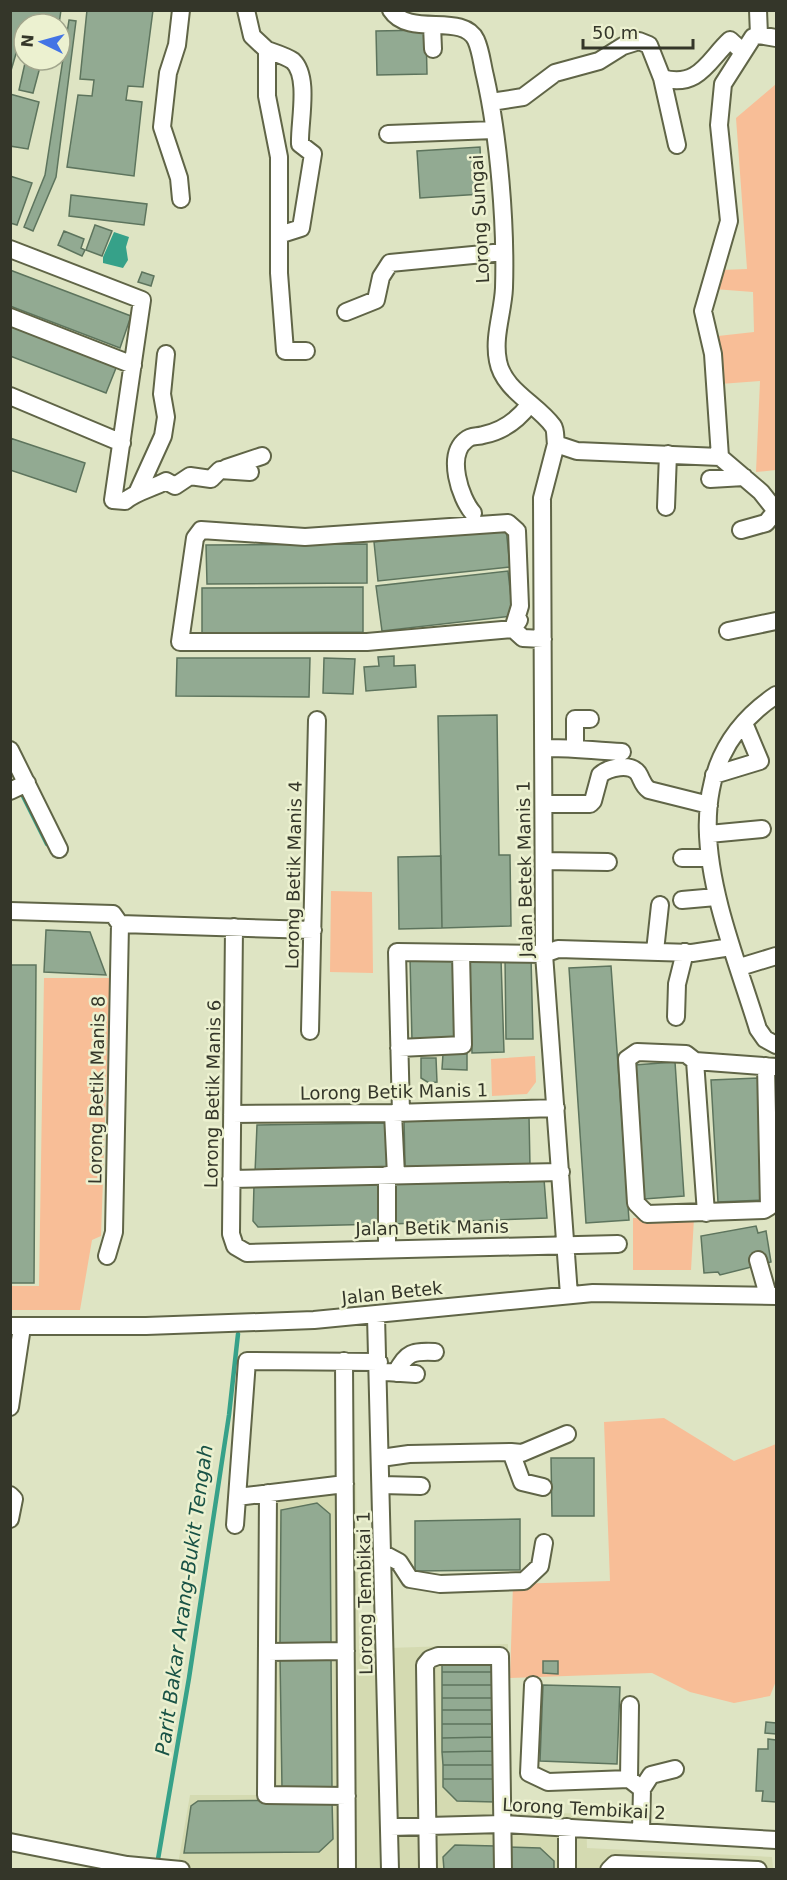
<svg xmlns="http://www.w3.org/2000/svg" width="787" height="1880" font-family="'DejaVu Sans',sans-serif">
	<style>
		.built { fill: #d4dab1 }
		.green { fill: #f8be97 }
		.water { fill: #36a189 }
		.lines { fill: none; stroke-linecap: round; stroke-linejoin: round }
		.stream { stroke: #36a189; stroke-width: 4.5 }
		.building { fill: #92aa92; stroke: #5d745d; stroke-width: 1.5 }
		.minor-casing { stroke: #606547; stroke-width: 20 }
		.minor { stroke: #fff; stroke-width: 16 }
		.labels { text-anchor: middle; stroke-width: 5; stroke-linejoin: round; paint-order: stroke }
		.street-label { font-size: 18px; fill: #343629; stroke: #ecf1d0 }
		.water-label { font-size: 20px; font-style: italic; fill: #185245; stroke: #ecf1d0 }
	</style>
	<rect width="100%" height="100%" fill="#dee4c3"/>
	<path class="built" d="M356,1483L359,1649L508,1644V1811L586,1814L587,1848L772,1857L773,1869L177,1870L190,1795H266L268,1493Z"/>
	<path class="green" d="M776,84V470L756,472L760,381L720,384L718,336L754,332L753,292L714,289L722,270L747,269L736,118Z
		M331,891L372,892L373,973L330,972Z
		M44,978H110L101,1236L92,1240L80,1310H11V1286H39Z
		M535,1056L536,1082L527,1094L492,1096L491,1059Z
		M633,1218H694L691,1270H633Z
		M664,1418L734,1461L776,1444V1681L770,1696L734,1703L690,1692L652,1673L510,1678L513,1584L610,1581L604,1422Z"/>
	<path class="water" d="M114,232L129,237L126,247L128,260L123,268L103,263V257Z"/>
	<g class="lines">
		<path class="stream" d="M20,790L47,844
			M157,1865L189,1678L229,1415L238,1334"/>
	</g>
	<path class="building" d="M10,10H61L59,24H24V41L20,40L10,74Z
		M87,10H153L143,87L128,86L126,100L142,102L134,176L67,167L78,95L92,96L94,80L80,79Z
		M69,20L76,21L56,177L33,231L24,227L45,175Z
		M426,30L427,74L377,75L376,31Z
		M25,63L40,67L33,93L19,90Z
		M10,94L39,102L28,149L10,146Z
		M480,147L482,194L420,198L417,151Z
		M10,176L32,183L17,225L10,223Z
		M71,195L147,204L144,225L69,216Z
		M95,225L112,231L102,256L86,250Z
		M64,231L84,239L81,248L85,250L82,256L58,245Z
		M10,270L131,316L120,348L10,306Z
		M142,272L154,276L151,286L138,282Z
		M10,322L118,363L106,393L10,356Z
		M10,438L85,463L76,492L10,470Z
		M506,528L510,567L378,581L374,542Z
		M367,544V583L207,584L206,545Z
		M508,571L513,616L382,631L376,586Z
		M363,587V632L202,633V588Z
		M394,656V666L415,665L416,687L366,691L364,667L379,666L378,657Z
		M177,658H310L309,697L176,696Z
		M324,658L355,659L353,694L323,693Z
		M497,715L499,855H510L511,926L442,928L438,716Z
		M441,856L442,928L399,929L398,857Z
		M46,930L90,932L106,975L44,972Z
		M456,957L457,1040L412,1041L410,958Z
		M505,957H531L533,1039H506Z
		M501,959L504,1052L472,1053L469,960Z
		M10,965H36L34,1283H10Z
		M611,966L629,1220L586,1223L569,968Z
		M443,1054H467V1070L442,1069Z
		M421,1058H436L437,1082L429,1083L421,1078Z
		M675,1062L684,1196L644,1199L634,1065Z
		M758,1078L764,1200L718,1202L711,1080Z
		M771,1091H776V1204Z
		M529,1116L530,1166L405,1169L404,1117Z
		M387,1123L388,1170L255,1173L257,1125Z
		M544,1179L547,1218L391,1224L389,1180Z
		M383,1180V1224L258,1227L253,1221L254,1185Z
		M756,1226L758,1233L766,1231L771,1262L720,1275L718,1272L704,1273L701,1236Z
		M551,1458H594V1516H552Z
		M317,1503L330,1514L331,1643H280L281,1510Z
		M520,1519V1570L415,1571V1521Z
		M331,1655L332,1789H282L280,1656Z
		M442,1658L493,1663V1672H442Z
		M543,1661H558V1674L543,1673Z
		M442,1672H493L494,1685H442Z
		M442,1685H494L493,1698H442Z
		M543,1685L620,1687L617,1764L540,1761Z
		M442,1698H493L494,1710H442Z
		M442,1710H494V1724H442Z
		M766,1722L776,1723V1734L765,1733Z
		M442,1724H494V1737L442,1738Z
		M494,1737V1751L442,1752V1738Z
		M768,1739L776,1740V1802L762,1801L763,1791H756L758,1749H768Z
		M494,1751V1765H443L442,1752Z
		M443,1765H494V1779H443Z
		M443,1779H494L495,1802L457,1801L443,1787Z
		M332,1800L333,1839L319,1852L184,1853L191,1806L198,1801Z
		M455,1845L495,1846V1870H444L443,1857Z
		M506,1847L540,1848L554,1861V1870H506Z"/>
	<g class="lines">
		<defs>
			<path id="minor" d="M181,10L177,45L168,73L162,127L179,178L181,199
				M246,10L252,36L267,50V96L279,157V273L285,351H306
				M391,10C409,38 463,12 476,40C481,51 482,64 485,76C499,138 506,225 504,288C503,312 493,337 498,361C503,390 537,404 553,426C556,430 555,439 556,444L577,451L720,457L761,492L776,511
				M432,25L433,49
				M759,35L776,38
				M267,50C275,53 286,56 293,61C310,77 299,123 300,144L313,154L301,228L279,235
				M662,78L677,145
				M491,102L523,97L555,73L599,61L623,46L639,41L649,45L662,78C699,89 709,59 730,40L743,52
				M388,134L494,130
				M10,249L142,300L113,500L125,501C137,491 151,489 166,481L175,486L190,476L211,479L220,470L250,472
				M346,312L376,300L381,277L390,263L504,252
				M10,317L133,365
				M10,396L122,443
				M556,444L542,498L544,954L569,1295
				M720,457L713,354L703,311L729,221L719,125L723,84L753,37L759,35L758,10
				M226,468L262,456
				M710,479L744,477
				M138,491L163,436L166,417L162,394L166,354
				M666,507L668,454
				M473,513C460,498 446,455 466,440C471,435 477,437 483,435C503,431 517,421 529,405
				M508,523L517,531L520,606L513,629L367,642H180L195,538L201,530L305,537Z
				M741,530L766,523L776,511
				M519,620L513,629L523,638L543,639
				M728,631L776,621
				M776,695C655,776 725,920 758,1029L765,1039L776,1045
				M575,747V719H590
				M543,748C570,747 595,751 622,752
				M10,750L59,849
				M714,775L760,761L744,723
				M10,791L27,783
				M544,804H590L593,801L600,775C609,767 630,763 638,773C642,779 642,785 649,790L709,805
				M709,834L762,829
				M682,858H710
				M544,861L608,862
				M682,900L716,897
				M10,911L113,914L120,924
				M120,924L313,930
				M234,927L231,1234L235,1246L247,1253L618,1244
				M655,951L660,905
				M740,967L776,956
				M676,1017L677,984L685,952
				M310,1031L317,720
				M399,1048L463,1045L461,953
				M695,1061L686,1054L637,1052L627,1059L636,1203L647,1214L764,1210L769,1207L766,1066
				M695,1061L706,1213
				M695,1061L776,1067
				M393,1113L396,1175
				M401,1113L397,952L544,954L558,949L692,953L731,947
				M232,1114L393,1113L556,1108
				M387,1175V1248
				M231,1179L561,1172
				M107,1256L114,1232L120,924
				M758,1260L768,1295
				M376,1316L390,1870
				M10,1326H146L314,1320L593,1293L776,1296
				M344,1361L347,1870
				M386,1372L416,1374
				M396,1373C406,1352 413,1351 435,1352
				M10,1407L22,1327
				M511,1452L522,1453L567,1434
				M381,1458L409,1454L511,1452L522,1482L543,1487
				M382,1485L421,1486
				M268,1493L266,1795L347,1796
				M10,1495L14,1499L10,1519
				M237,1497L345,1484
				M235,1525L247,1361L379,1362
				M384,1554L399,1562L410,1579L440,1584L524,1581L540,1566L544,1543
				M267,1652L346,1651
				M533,1685L529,1773L548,1782L629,1779L642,1789L641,1831
				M629,1779L630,1705
				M642,1789L651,1775L675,1769
				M390,1827L503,1824L776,1840
				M567,1827V1870
				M10,1842L127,1865L181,1870
				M428,1870L425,1665L430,1659L438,1656H500L503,1870
				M609,1870L615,1864L758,1870"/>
		</defs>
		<use href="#minor" class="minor-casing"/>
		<use href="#minor" class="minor"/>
	</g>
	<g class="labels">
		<g class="street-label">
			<text transform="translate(480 219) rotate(-93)" y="6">Lorong Sungai</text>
			<text transform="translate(525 869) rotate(-91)" y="6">Jalan Betek Manis 1</text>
			<text transform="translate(294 875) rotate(-89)" y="6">Lorong Betik Manis 4</text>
			<text transform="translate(97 1090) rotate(-89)" y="6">Lorong Betik Manis 8</text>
			<text transform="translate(394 1092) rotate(-1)" y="6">Lorong Betik Manis 1</text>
			<text transform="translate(213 1094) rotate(-89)" y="6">Lorong Betik Manis 6</text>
			<text transform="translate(432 1228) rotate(-1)" y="6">Jalan Betik Manis</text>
			<text transform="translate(392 1293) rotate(-6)" y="6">Jalan Betek</text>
			<text transform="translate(365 1593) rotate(-91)" y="6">Lorong Tembikai 1</text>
			<text transform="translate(584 1809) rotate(3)" y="6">Lorong Tembikai 2</text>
		</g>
		<g class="water-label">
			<text transform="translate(184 1600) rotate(-82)" y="7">Parit Bakar Arang-Bukit Tengah</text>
		</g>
	</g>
	<rect width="787" height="1880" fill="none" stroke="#343629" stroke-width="24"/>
	<g transform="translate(42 42) rotate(275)"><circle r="28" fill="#ecf1d0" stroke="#a2a68d" stroke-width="1.5"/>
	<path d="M0-4.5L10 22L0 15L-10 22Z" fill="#4374e5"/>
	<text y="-9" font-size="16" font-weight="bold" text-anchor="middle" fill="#343629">N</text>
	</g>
	<path d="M583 39v9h110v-9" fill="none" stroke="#343629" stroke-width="3"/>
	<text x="592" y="39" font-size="18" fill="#343629" stroke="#ecf1d0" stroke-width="4.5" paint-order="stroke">50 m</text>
</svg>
